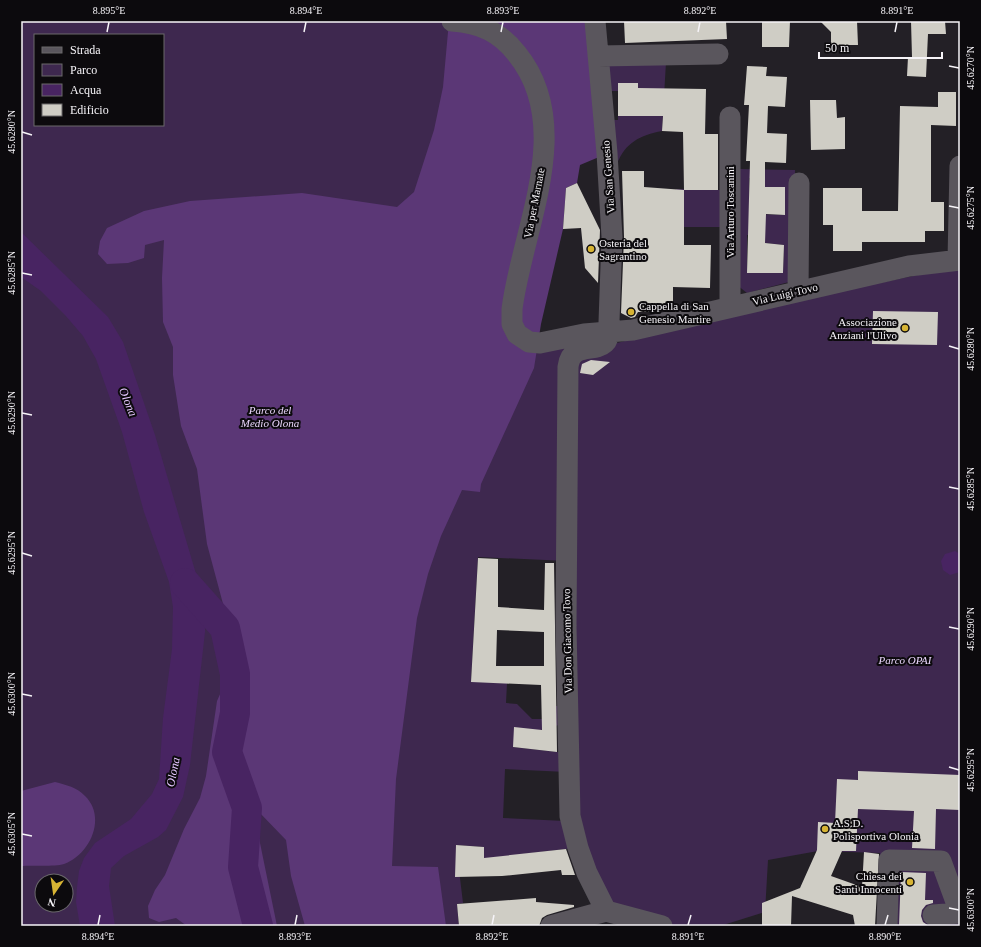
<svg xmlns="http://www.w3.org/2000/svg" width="981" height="947" font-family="Georgia,serif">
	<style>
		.green { fill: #3e284f; fill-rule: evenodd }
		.forest { fill: #5b3776 }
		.water { fill: #482462 }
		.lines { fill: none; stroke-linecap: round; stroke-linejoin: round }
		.river { stroke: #482462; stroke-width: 30 }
		.building { fill: #cfcdc5; fill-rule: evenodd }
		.minor { stroke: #5a565d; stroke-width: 21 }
		.ticks { fill: none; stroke: #f6f4f8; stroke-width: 1.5 }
		.poi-dot { fill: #d7b434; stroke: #0c0a0d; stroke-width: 1.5 }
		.labels { text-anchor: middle; stroke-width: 4; stroke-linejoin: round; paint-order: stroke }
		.street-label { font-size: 11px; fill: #f6f4f8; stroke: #0c0a0d }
		.poi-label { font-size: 11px; fill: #f6f4f8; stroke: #0c0a0d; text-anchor: start }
		.park-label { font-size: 11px; font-style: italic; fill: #ead6fc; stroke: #0c0a0d }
		.water-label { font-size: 12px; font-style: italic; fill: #e5c7ff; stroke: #0c0a0d }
		.neatline { fill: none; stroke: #f6f4f8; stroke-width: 1.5 }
		.ticks-label { font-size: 10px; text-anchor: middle; fill: #f6f4f8 }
	</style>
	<rect width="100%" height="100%" fill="#232026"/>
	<path class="green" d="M21,21H436L463,23L511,337L601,347L752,309L923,274L960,270V926H880V853L818,851L768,860L765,912L720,926H673L606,911L578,848L567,561L478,557L471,681L507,683L506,703L517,704L532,719H542V706H562L566,723L541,730L513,747L566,753L567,772L505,769L503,818L565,821L574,848L484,859V847L456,845L463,903L457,904L459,926H21ZM35,35H163V125H35ZM42,881H66V905H42Z
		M666,62L662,131C640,135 625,143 617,164L613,120H618V116H648V89L638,88V83L618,91H610L607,64Z
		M739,169L795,170L793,281L747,293L737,285ZM749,178H765V187H785V215L749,214ZM747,235H765V243L784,245L783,273L747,272Z
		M676,189L722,190V227H684V208H676Z"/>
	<path class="forest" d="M449,21H590L599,157L580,165L577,183L566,188L563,229L541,324L534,368L481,484L480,492L462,490L441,536L428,574L417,618L396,779L392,866L438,867L446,926H305L291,876L286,840L258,811L260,843L277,926H187L176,918L159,922L149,918L148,906L155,890L165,875L184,829L200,798L206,776L217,701L237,656L207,544L197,469L181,426L173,375V347L163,322L162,278L164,240L145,245L144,258L128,263L107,264L98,254L100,241L107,228L144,211L190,201L302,193L397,207L414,192L434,130L443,87Z
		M55,782C66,785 77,787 85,796C107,817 90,855 64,864C54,867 32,865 21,866V791Z"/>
	<path class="water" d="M21,232L108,317L123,342L155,435L199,584L205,615V632L190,765L183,797L166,830L158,837L124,856L111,868L109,886L115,926H80L76,902L77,887L79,871L84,858L95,843L131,819L152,794L159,779L163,718L172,649L173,607L169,582L144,512L122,432L96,359L83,336L65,315L41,291L21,277Z
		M955,551L960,554V572L950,575L943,570L941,561L945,554Z"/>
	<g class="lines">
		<path class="river" d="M185,583L225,628L235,674V713L227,752L247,808L243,867L258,926"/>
	</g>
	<path class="building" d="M624,21H726L727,39L625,43Z
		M762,21H790L789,47H762Z
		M820,21H857L858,45H831V32Z
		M911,21H945L946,34H928L926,77L907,76L908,57H912Z
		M747,66L767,67L766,76L787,77L785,107L768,106L767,133L787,134L786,163L765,162V187H785V215L766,214L765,243L784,245L783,273H747L750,161H746L749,105H744Z
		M618,83H638V88L706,89L705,134H718V190H684V245H711L710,288L673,287V308L657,312H638L635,317L631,318L621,313L624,237L622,171H644V187L684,190L683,132L662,131L663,116H618Z
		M938,92H956V126L931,125V202H944V231H925V242H862V251H833V225H823V188H862V211H898L900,106L938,107Z
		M810,100H836L837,118L845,117V149L811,150Z
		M577,183L600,230L598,283L585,268L581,228L563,229L566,188Z
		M873,311L938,312L937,345L872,344Z
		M591,360L610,362L593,375L580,373L582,364Z
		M478,558L498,559V607L544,610L545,563H554L557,752L513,747L514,727L542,730L541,685L471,682ZM497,630L544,632V666H496Z
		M858,771L960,775V810L936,809L935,849L912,848L914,811L858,809L856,851H842L831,876L862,887L864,852L879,854L875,926H855L853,915L792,896L791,926H762V903L800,888L817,850L818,822L835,823L837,779L858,780Z
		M456,845L484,847V858L566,849L575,875H562L561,870L502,876L455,877Z
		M901,872L926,873L925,900H933V903L926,905L922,910L921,916L923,922L929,926H899Z
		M536,898V902L574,905V907L547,915L542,918L539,926H459L457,904Z"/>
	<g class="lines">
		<path class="minor" d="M452,21C481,23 500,32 517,54C576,127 522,229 512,309V324L517,334L529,342L540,343L584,334L633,330L909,266L960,260
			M595,21L607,153L612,237L609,322C614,365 572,333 568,367L566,626L570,816L578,848L587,873L606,911L662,926
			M598,56L718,54
			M730,117V306
			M958,260L960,166
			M798,291L799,183
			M933,915L960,913
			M551,926L606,911
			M887,926L889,860L941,861L960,913"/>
	</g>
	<path class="ticks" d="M107,32L109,22M304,32L306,22M501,32L503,22M698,32L700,22M895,32L897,22M949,66L959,68M22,132L32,135M949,206L959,208M22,273L32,275M949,346L959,349M22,413L32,415M949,487L959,489M22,553L32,556M949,627L959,629M22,694L32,696M949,767L959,770M22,834L32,836M949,908L959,910M98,925L100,915M295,925L297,915M492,925L494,915M688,925L691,915M885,925L888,915"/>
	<g class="poi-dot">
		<circle cx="591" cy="249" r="4"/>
		<circle cx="631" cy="312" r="4"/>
		<circle cx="905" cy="328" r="4"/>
		<circle cx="825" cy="829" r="4"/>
		<circle cx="910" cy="882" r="4"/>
	</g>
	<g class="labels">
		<g class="street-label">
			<text transform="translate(608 177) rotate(-94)" y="4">Via San Genesio</text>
			<text transform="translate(534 203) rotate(-79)" y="4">Via per Marnate</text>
			<text transform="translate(730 212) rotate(-90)" y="4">Via Arturo Toscanini</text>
			<text transform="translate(785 294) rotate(-13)" y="4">Via Luigi Tovo</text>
			<text transform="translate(567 641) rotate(-91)" y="4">Via Don Giacomo Tovo</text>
		</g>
		<g class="poi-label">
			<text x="599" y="247">Osteria del<tspan x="599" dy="13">Sagrantino</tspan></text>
			<text x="639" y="310">Cappella di San<tspan x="639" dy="13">Genesio Martire</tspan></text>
			<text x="897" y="326" text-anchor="end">Associazione<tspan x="897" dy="13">Anziani l'Ulivo</tspan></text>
			<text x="833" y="827">A.S.D.<tspan x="833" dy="13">Polisportiva Olonia</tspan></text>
			<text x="902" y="880" text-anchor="end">Chiesa dei<tspan x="902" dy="13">Santi Innocenti</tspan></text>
		</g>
		<g class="park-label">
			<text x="270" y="414">Parco del<tspan x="270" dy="13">Medio Olona</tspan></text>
			<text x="905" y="664">Parco OPAI</text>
		</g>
		<g class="water-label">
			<text transform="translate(128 402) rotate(68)" y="4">Olona</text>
			<text transform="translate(173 772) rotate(-79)" y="4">Olona</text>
		</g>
	</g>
	<rect width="981" height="947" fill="none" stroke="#0c0a0d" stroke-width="44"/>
	<rect x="34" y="34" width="130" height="92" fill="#0c0a0d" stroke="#6a686b"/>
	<rect x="42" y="47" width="20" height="6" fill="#5a565d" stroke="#6a686b"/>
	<text x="70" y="54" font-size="12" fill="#f6f4f8">Strada</text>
	<rect x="42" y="64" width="20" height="12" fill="#3e284f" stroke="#6a686b"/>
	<text x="70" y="74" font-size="12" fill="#f6f4f8">Parco</text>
	<rect x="42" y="84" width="20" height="12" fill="#482462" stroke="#6a686b"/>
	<text x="70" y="94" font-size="12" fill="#f6f4f8">Acqua</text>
	<rect x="42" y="104" width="20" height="12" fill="#cfcdc5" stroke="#6a686b"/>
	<text x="70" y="114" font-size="12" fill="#f6f4f8">Edificio</text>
	<g transform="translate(54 893) rotate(193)"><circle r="19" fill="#0c0a0d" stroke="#6a686b"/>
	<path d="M0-3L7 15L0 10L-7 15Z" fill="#d7b434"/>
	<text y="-6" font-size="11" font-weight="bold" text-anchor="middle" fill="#f6f4f8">N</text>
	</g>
	<path d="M819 52v6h123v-6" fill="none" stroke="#f6f4f8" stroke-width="2"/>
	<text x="825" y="52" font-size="12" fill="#f6f4f8" stroke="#0c0a0d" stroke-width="3" paint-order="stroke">50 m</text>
	<rect x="22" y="22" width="937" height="903" class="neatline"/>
	<g class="ticks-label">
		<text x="109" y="14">8.895°E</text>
		<text x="306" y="14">8.894°E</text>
		<text x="503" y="14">8.893°E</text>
		<text x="700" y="14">8.892°E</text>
		<text x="897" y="14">8.891°E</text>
		<text transform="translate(970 68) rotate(-90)" y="4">45.6270°N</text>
		<text transform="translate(11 132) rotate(-90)" y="4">45.6280°N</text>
		<text transform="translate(970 208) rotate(-90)" y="4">45.6275°N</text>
		<text transform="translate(11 273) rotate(-90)" y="4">45.6285°N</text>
		<text transform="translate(970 349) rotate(-90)" y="4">45.6280°N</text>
		<text transform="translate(11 413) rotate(-90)" y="4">45.6290°N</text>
		<text transform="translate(970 489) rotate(-90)" y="4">45.6285°N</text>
		<text transform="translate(11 553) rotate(-90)" y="4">45.6295°N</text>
		<text transform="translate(970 629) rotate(-90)" y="4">45.6290°N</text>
		<text transform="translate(11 694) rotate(-90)" y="4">45.6300°N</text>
		<text transform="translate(970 770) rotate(-90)" y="4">45.6295°N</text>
		<text transform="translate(11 834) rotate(-90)" y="4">45.6305°N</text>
		<text transform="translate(970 910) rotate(-90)" y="4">45.6300°N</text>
		<text x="98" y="940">8.894°E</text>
		<text x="295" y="940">8.893°E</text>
		<text x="492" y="940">8.892°E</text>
		<text x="688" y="940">8.891°E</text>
		<text x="885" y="940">8.890°E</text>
	</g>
</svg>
